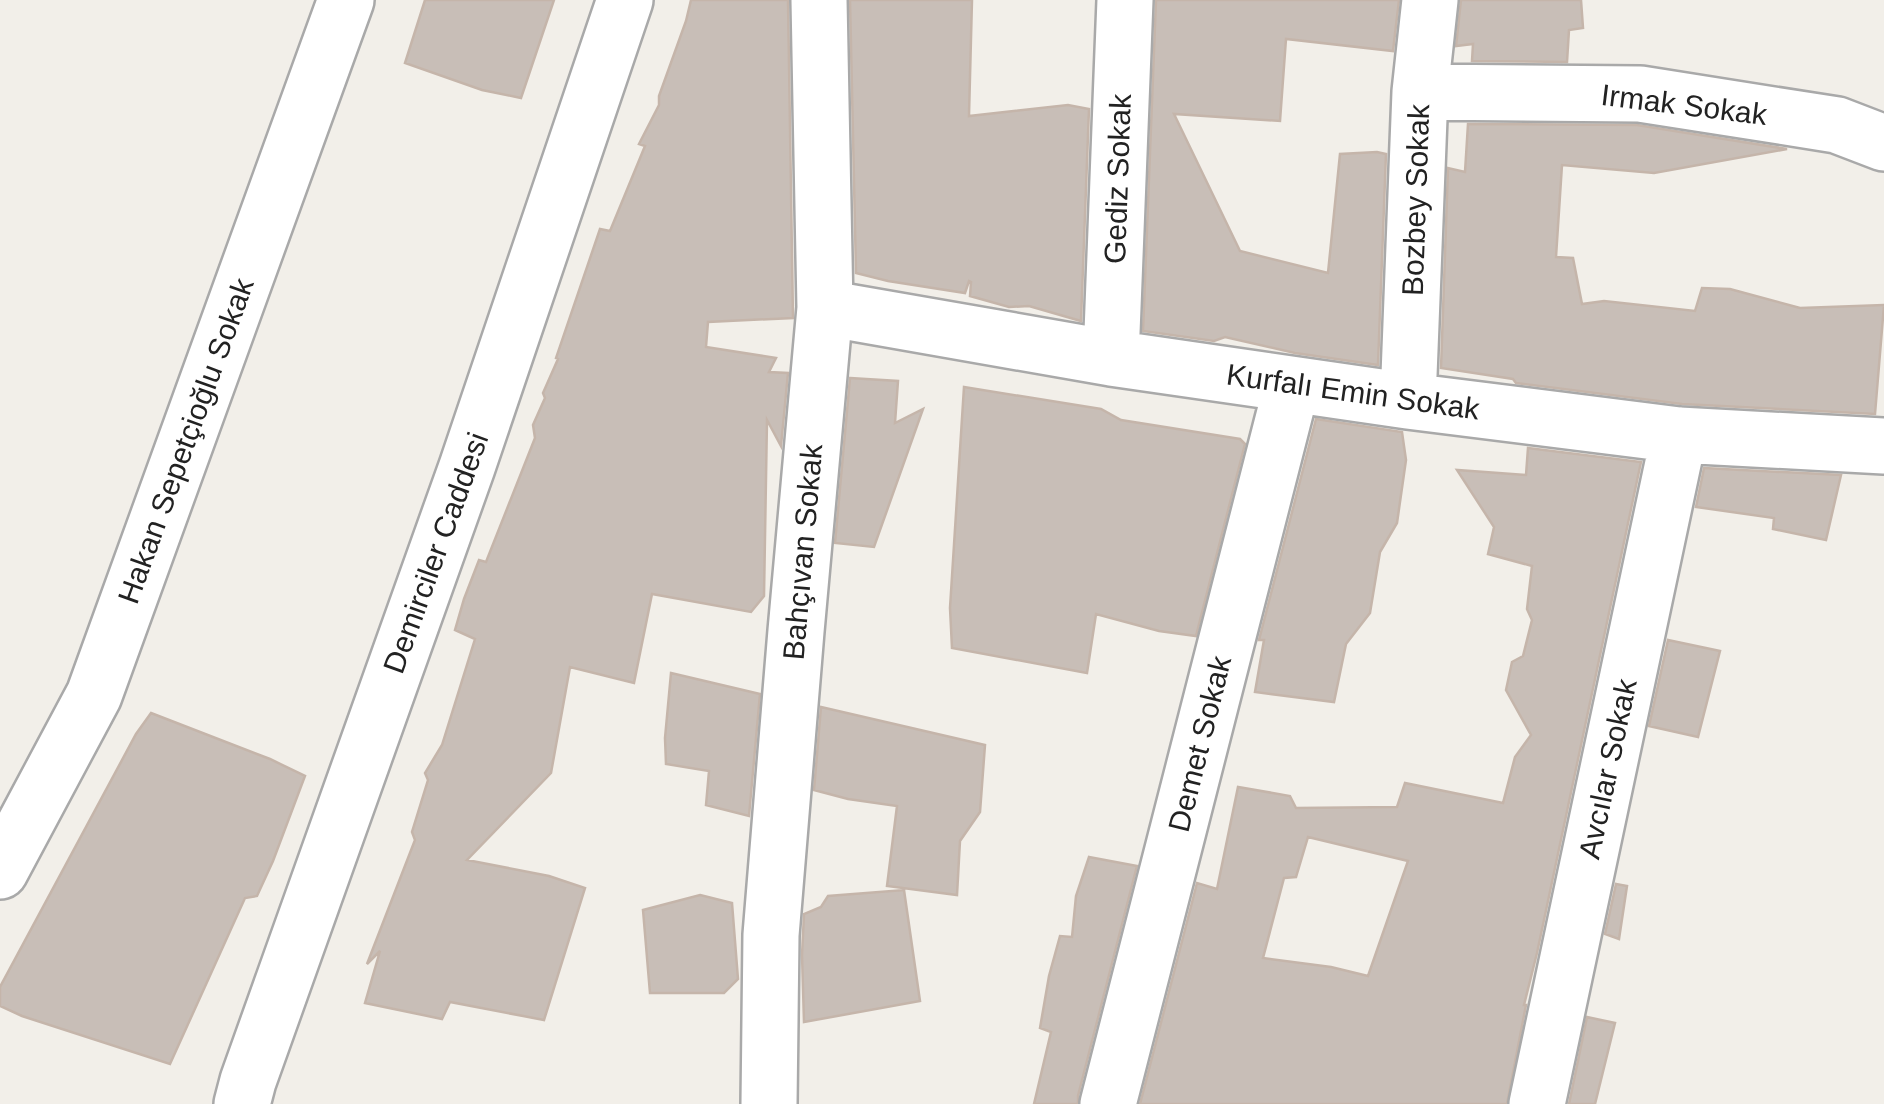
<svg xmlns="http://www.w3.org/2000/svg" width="1884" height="1104" font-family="Arial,sans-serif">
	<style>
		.building { fill: #c8beb7; stroke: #c5b5aa; stroke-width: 2.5; fill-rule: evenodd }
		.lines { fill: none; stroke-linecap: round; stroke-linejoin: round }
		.minor-casing { stroke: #a9a9a9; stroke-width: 60 }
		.tertiary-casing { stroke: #a9a9a9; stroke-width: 60 }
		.minor { stroke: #fff; stroke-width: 55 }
		.tertiary { stroke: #fff; stroke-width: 55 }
		.labels { text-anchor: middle; stroke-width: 8; stroke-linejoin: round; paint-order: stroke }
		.street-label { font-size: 30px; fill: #222; stroke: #fff }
	</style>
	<rect width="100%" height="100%" fill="#f2efe9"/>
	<path class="building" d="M425,0H554L521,98L482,90L405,63Z
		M691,0H788L793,318L708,322L706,347L776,358L769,372L788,373L781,446L767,420L764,596L751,612L652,594L634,683L570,667L551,773L467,860L549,876L585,888L544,1020L450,1002L442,1019L365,1003L380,951L367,964L415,840L412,832L428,780L425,773L442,745L475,639L455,630L464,599L479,560L486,562L535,438L533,425L545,398L543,393L558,359L556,358L600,229L610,231L645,146L639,144L659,105V96L686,21Z
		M850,0H972L969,116L1068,105L1089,109L1081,321L1029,306L1009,307L970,296L971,282L969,281L965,293L888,281L856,273Z
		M1156,0H1399L1393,51L1286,39L1280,121L1174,114L1240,251L1328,273L1340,154L1377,152L1386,154L1378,365L1295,353L1225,337L1214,341L1143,331Z
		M1461,0H1581L1583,28L1569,30L1567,62L1472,61L1473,44L1456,46Z
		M1468,124L1637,125L1787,149L1654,173L1562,165L1556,257L1573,258L1582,304L1604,301L1695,311L1702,288L1730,289L1800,308L1884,305L1875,414L1682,404L1516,383L1513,379L1441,368L1448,168L1465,172Z
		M850,378L898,381L895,423L923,409L874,547L835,543Z
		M964,387L1101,409L1121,420L1240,439L1245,444L1196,636L1159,631L1096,614L1087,673L952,648L950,608Z
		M1316,419L1402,432L1406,460L1397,523L1380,552L1370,613L1346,644L1334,702L1255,692L1264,640H1259Z
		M1528,448L1641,462L1537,953L1524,1005H1526L1507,1104H1140L1197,883L1217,889L1238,787L1290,796L1296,808L1397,807L1405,783L1503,803L1515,757L1531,735L1506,690L1512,662L1523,656L1532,620L1527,609L1532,566L1488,554L1494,527L1457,470L1526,475ZM1308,837L1408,861L1368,976L1331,967L1263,958L1284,878L1296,877Z
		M1704,468L1841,475L1826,540L1773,529L1774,518L1696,507Z
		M1668,640L1720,651L1698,737L1649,726Z
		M671,673L760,694L749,816L706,805L709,771L666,764L665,738Z
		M821,707L985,745L980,812L960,841L957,895L887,886L897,806L848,799L814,790Z
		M151,713L270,759L305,776L273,861L257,896L245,898L170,1064L22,1016L0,1006V987L136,734Z
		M1089,857L1137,866L1078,1096V1104H1034L1051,1032L1040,1028L1049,976L1060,936L1072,937L1076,896Z
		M1616,884L1627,886L1619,939L1605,934Z
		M904,890L920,1001L804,1022L802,955L804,914L821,907L828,896Z
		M700,895L732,903L738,979L724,993H650L643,910Z
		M1587,1017L1615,1023L1595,1104H1569Z"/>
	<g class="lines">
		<defs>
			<path id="minor" d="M1420,92L1640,94L1837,125L1884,143
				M825,308L1111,358L1408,401L1679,435L1884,446
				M1111,358L1125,0
				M1408,401L1420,92L1430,0
				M0,871L94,695L346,0
				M769,1104L771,935L796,631L825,308L819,0
				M1108,1104L1292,385
				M1537,1104L1679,435"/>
			<path id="tertiary" d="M242,1104L248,1081L467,467L625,0"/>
		</defs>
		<use href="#minor" class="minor-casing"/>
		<use href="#tertiary" class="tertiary-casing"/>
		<use href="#minor" class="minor"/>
		<use href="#tertiary" class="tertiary"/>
	</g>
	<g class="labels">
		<g class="street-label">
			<text transform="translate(1684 105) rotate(7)" y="10">Irmak Sokak</text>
			<text transform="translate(1118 179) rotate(-88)" y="10">Gediz Sokak</text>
			<text transform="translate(1416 200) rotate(-88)" y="10">Bozbey Sokak</text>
			<text transform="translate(1353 392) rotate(8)" y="10">Kurfalı Emin Sokak</text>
			<text transform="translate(186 441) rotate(-70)" y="10">Hakan Sepetçioğlu Sokak</text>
			<text transform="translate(803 552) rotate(-85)" y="10">Bahçıvan Sokak</text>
			<text transform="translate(436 553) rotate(-70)" y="10">Demirciler Caddesi</text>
			<text transform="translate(1200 744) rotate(-76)" y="10">Demet Sokak</text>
			<text transform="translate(1608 769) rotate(-78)" y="10">Avcılar Sokak</text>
		</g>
	</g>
</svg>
